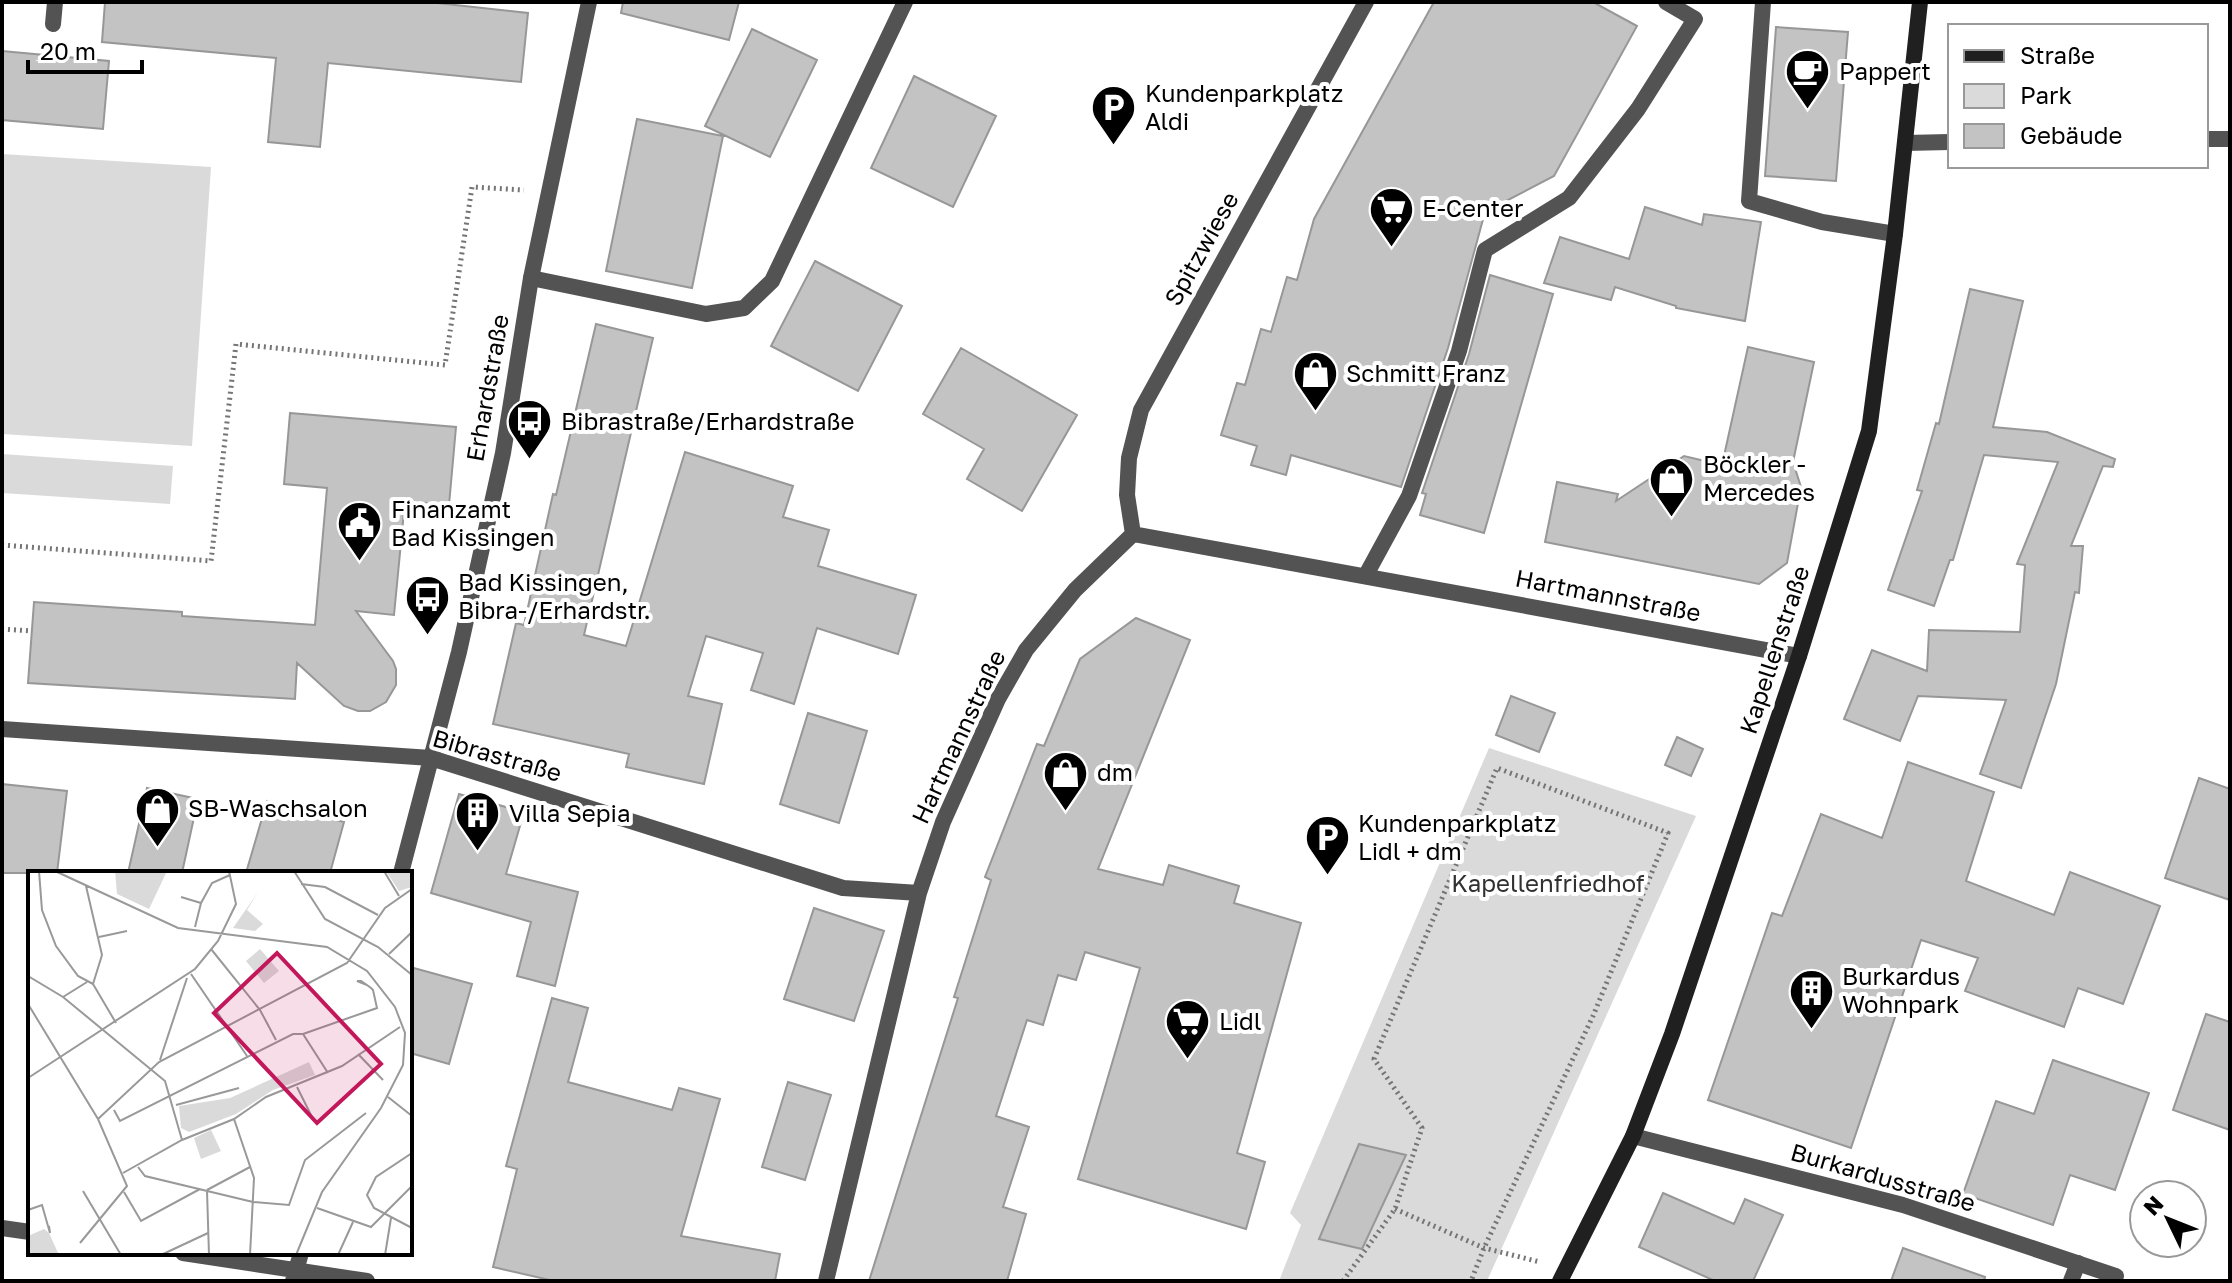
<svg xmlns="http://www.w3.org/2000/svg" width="2232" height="1283" font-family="'Golos Text',sans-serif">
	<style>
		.green { fill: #dadada }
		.building { fill: #c3c3c3; stroke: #979797; stroke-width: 2 }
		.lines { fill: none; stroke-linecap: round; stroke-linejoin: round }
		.path { stroke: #757575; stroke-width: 5; stroke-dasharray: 2 4; stroke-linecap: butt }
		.lane { stroke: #535353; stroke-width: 16 }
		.street { stroke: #535353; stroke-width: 16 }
		.secondary { stroke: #202020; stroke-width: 16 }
		.labels { text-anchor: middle; stroke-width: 8; stroke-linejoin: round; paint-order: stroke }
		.poi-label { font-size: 24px; fill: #000; stroke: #fff; text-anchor: start }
		.street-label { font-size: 24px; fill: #000; stroke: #fff }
		.park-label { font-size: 24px; fill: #313131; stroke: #fff }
		.inset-road { fill: none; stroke: #999; stroke-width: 2 }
		.view { fill: #c2185b; fill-opacity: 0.15; stroke: #c2185b; stroke-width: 4 }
		.inset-edge { fill: none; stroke: #000; stroke-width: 4 }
	</style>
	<rect width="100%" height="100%" fill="#fff"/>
	<path class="green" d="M2,154L211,167L192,446L2,434Z
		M2,454L173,466L170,504L2,493Z
		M1489,748L1696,816L1487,1281H1279L1301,1225L1290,1213Z"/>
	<path class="building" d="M105,2H428L528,13L521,82L328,63L320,147L268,142L276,58L102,42Z
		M623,2H739L729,40L621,13Z
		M1434,2H1593L1637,26L1554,176L1485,212L1448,348L1401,487L1291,455L1286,475L1251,465L1257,446L1221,435L1237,383L1245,385L1261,329L1271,332L1287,277L1297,280L1314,219Z
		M1776,27L1848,32L1836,181L1765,176Z
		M752,29L817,60L770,157L705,126Z
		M2,51L109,61L103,129L2,120Z
		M914,76L996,116L953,207L871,168Z
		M637,119L723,136L692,288L606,271Z
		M1645,207L1702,225L1704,214L1761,222L1745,321L1676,308V306L1615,287L1611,300L1544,283L1560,237L1629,259Z
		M815,261L902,306L858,391L771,346Z
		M1490,275L1553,294L1484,533L1420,515L1426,494L1422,493L1469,354Z
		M1970,289L2023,301L1993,427L2047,432L2115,459L2113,467L2103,466L2071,546H2083L2079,593L2075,592L2056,684L2021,788L1980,774L2006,700L1918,696L1900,741L1844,719L1872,650L1927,671L1929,630L2020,632L2025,565L2017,564L2058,462L1984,455L1953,560H1950L1934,606L1888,590L1922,491L1917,490L1936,423L1939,424Z
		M596,324L653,338L584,635L626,646L685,452L793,486L783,517L829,530L818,566L916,595L898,654L817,628L794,704L751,690L763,653L706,636L688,696L722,704L704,784L626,767L629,754L493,724L516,623L524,625L553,494L556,495Z
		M1748,347L1814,362L1793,462L1801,487L1787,563L1759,584L1545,542L1557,482L1618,494L1616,501L1684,456L1722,465Z
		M961,348L1077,415L1022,511L967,479L984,449L923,414Z
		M290,413L456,427L449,505L405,501L394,615L356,611L393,661L396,669V685L386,702L370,711H358L344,706L297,663L295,699L28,683L34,602L182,612V616L315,625L327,488L284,484Z
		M1136,618L1190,640L1098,869L1163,885L1169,865L1239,886L1234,903L1301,923L1237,1153L1265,1162L1246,1229L1078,1179L1140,968L1085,952L1076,980L1058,975L1043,1025L1027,1020L996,1116L1029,1127L1003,1207L1026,1214L1007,1281H869L958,998L954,997L991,880L985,877L1037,744L1044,746L1080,659Z
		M1511,696L1555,713L1539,752L1496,735Z
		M808,713L867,731L839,823L780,804Z
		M1677,737L1703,749L1691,776L1665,765Z
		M1908,762L1994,792L1966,881L2054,915L2070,872L2160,906L2123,1004L2078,988L2064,1027L1965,991L1978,958L1921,940L1851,1148L1708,1100L1772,913L1782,916L1821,814L1882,838Z
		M2199,778L2230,789V900L2165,878Z
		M2,784L67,791L57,873H2Z
		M147,788L198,799L182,873H128Z
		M459,794L524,812L506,874L578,892L555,986L517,976L531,922L431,893Z
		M267,801L344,822L330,873H246Z
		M814,908L884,931L854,1021L784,999Z
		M410,967L472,984L449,1064L410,1053Z
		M552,998L588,1008L568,1082L672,1110L679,1088L720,1099L681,1236L780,1254L775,1281H554L493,1267L517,1169L506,1166Z
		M2206,1014L2230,1022V1130L2173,1110Z
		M2053,1060L2149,1093L2115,1190L2070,1175L2053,1225L1963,1194L1996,1101L2034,1114Z
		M788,1082L831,1095L805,1180L762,1167Z
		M1359,1144L1406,1155L1362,1249L1319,1239Z
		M1663,1193L1734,1224L1745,1199L1783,1215L1753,1281H1715L1639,1247Z
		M1903,1248L1985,1277L1984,1281H1891Z"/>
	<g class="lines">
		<path class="path" d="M2,545L211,561L236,344L445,365L472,187L524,190
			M2,629L32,631
			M1395,1209L1484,1248L1540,1262
			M1343,1281L1395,1209L1422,1128L1374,1059L1497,768L1668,833L1593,1016L1484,1248L1471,1281"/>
		<path class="lane" d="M1763,2L1749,201L1822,222L1895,234
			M53,24L55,2
			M531,278L706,314L744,308L772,281L905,2
			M1366,575L1409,496L1459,351L1485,250L1569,198L1638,109L1695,19L1666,2
			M2071,1281L2078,1263"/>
		<path class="street" d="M2206,139H2230
			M1905,143L1950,142
			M1133,534L1127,495L1129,458L1141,410L1366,2
			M2,729L431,758L843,888L919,893
			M401,873L459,652L503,453L531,278L589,2
			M1633,1136L1903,1205L2116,1276
			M2,1228L30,1232
			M183,1253L367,1281
			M293,1281L301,1253
			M826,1281L919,893L943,822L998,699L1026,650L1075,590L1133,534L1799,656"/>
		<path class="secondary" d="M1560,1281L1633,1136L1672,1034L1799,656L1869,431L1895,234L1920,2"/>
	</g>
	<defs>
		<symbol id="cafe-pin" viewBox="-11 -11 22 30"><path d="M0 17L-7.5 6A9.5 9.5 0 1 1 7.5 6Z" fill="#000" stroke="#fff"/><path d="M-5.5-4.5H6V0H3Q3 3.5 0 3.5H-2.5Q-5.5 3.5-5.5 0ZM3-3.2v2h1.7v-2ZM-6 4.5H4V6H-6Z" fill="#fff"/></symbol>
		<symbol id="parking-pin" viewBox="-11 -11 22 30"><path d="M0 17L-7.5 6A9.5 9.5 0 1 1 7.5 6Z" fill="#000" stroke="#fff"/><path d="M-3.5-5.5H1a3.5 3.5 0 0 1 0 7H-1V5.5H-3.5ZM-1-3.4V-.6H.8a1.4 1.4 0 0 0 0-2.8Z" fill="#fff"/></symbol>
		<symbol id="supermarket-pin" viewBox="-11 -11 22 30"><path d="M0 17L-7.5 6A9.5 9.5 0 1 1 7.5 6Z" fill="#000" stroke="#fff"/><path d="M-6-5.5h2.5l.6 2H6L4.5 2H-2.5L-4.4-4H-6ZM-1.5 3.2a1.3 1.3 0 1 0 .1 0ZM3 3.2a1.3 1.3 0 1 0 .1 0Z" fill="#fff"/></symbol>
		<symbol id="shop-pin" viewBox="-11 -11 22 30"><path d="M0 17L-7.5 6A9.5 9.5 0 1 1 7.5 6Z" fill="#000" stroke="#fff"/><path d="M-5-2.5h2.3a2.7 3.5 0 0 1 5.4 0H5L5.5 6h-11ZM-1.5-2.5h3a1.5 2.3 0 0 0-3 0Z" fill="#fff"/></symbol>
		<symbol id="bus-pin" viewBox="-11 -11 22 30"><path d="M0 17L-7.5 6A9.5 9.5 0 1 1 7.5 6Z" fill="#000" stroke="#fff"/><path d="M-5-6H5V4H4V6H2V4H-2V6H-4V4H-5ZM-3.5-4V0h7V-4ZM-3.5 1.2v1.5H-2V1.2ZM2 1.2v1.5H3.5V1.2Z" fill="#fff"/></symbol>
		<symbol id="civic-pin" viewBox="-11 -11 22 30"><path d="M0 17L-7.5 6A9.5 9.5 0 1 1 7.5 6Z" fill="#000" stroke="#fff"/><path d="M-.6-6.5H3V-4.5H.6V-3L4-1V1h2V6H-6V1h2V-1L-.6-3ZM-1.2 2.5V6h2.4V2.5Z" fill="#fff"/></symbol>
		<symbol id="building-pin" viewBox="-11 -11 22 30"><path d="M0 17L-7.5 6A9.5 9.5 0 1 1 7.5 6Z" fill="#000" stroke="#fff"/><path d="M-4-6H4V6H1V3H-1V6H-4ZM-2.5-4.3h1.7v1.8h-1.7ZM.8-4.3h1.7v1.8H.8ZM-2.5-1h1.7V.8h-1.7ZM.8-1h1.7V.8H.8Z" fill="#fff"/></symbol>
	</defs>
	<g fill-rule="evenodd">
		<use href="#cafe-pin" x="1782" y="46" width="51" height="69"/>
		<use href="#parking-pin" x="1088" y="82" width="51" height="69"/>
		<use href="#supermarket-pin" x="1366" y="184" width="51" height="69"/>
		<use href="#shop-pin" x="1290" y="348" width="51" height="69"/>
		<use href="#bus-pin" x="504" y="396" width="51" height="69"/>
		<use href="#shop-pin" x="1646" y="454" width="51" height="69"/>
		<use href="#civic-pin" x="334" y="498" width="51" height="69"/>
		<use href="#bus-pin" x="402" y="572" width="51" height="69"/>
		<use href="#shop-pin" x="1040" y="748" width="51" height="69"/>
		<use href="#shop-pin" x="132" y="784" width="51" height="69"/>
		<use href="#building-pin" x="452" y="788" width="51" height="69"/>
		<use href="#parking-pin" x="1302" y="812" width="51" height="69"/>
		<use href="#building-pin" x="1786" y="966" width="51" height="69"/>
		<use href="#supermarket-pin" x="1162" y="996" width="51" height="69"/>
	</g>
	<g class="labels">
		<g class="poi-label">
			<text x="1839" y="80">Pappert</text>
			<text x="1145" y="102">Kundenparkplatz<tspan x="1145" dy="28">Aldi</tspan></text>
			<text x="1422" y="217">E-Center</text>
			<text x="1346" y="382">Schmitt Franz</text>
			<text x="561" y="430">Bibrastraße/Erhardstraße</text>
			<text x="1703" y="473">Böckler -<tspan x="1703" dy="28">Mercedes</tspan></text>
			<text x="391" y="518">Finanzamt<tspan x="391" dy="28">Bad Kissingen</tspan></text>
			<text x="458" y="591">Bad Kissingen,<tspan x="458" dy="28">Bibra-/Erhardstr.</tspan></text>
			<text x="1097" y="781">dm</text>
			<text x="188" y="817">SB-Waschsalon</text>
			<text x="509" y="822">Villa Sepia</text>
			<text x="1358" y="832">Kundenparkplatz<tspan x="1358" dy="28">Lidl + dm</tspan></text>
			<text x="1842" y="985">Burkardus<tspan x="1842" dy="28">Wohnpark</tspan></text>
			<text x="1219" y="1030">Lidl</text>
		</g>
		<g class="street-label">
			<text transform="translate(1202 249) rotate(-61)" y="8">Spitzwiese</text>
			<text transform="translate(488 388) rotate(-80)" y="8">Erhardstraße</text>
			<text transform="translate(1608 596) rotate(11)" y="8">Hartmannstraße</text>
			<text transform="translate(1775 650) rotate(-72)" y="8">Kapellenstraße</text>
			<text transform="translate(959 737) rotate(-65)" y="8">Hartmannstraße</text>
			<text transform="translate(497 756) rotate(16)" y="8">Bibrastraße</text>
			<text transform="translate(1883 1178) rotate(16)" y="8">Burkardusstraße</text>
		</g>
		<g class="park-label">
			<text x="1548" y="892">Kapellenfriedhof</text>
		</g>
	</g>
	<g transform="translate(28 871)">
		<rect width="384" height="384" fill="#fff"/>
		<path d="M87,0H139L121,38L89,23ZM358,0H384V16L371,20ZM230,21L219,39L235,53L227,60L205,57ZM232,78L251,100L236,112L218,90ZM281,191L287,204L245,219L208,243L161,261L153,257L151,235L202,227ZM183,259L193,280L173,288L166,267ZM16,358L21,362L31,384H0V365Z" fill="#dadada"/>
		<path class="inset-road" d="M11,0L14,39L28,75L50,105L65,113M27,0L150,57L299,76L339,100L367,136L377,162L375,194L353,237L294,321L268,384M266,0L297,48L350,76L384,104M356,0L371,25M273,13L297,16L350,44M58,15L74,84L65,113M153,26L173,32L184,12L202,4M167,56L173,32M71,66L99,60M183,78L232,139L248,169M361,83L384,61M163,103L219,185M0,105L35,126L137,210L154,269M65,113L88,152M35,126L59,111M0,133L70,248L99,315L52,372M275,163L349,137L345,119L343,117L339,114L333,110H329L339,114M330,183L355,209M132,189L159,107M0,207L167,98L190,70L208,33L201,0M269,216L284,246M360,226L384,245M148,234L211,217M86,239L92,250L265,163H275L300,202M70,248L131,191L319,92L357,37L384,18M206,248L226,307L222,384M384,282L348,306L339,324L346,337L384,357M110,296L117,305L225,331L261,334L277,289L338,242M95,302L154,269L206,248L238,226L314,195L372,156M179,319L222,296M55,320L93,384M179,320L181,384M96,321L113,350L172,318M289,337L343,356L384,315M0,339L14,334L22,362L21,355M133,384L180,362M310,384L325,351M357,384L363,347"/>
		<path class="view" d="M249,82L353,193L289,252L186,142Z"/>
		<rect width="384" height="384" class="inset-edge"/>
	</g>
	<rect width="2232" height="1283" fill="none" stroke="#000000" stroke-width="8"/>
	<rect x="1948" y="24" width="260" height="144" fill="#ffffff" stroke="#999999" stroke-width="2"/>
	<rect x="1964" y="50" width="40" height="12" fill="#202020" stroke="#999999" stroke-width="2"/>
	<text x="2020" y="64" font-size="24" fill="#000000">Straße</text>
	<rect x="1964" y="84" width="40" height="24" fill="#dadada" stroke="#999999" stroke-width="2"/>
	<text x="2020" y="104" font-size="24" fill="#000000">Park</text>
	<rect x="1964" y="124" width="40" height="24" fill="#c3c3c3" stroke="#999999" stroke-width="2"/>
	<text x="2020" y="144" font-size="24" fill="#000000">Gebäude</text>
	<g transform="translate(2168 1219) rotate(313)"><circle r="38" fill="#ffffff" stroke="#999999" stroke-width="2"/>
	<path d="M0-6L14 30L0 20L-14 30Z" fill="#000000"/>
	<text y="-12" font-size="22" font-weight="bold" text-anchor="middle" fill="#000000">N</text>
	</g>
	<path d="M28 60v12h114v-12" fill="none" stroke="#000000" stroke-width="4"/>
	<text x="40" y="60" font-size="24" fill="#000000" stroke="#ffffff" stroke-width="6" paint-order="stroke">20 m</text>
</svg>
